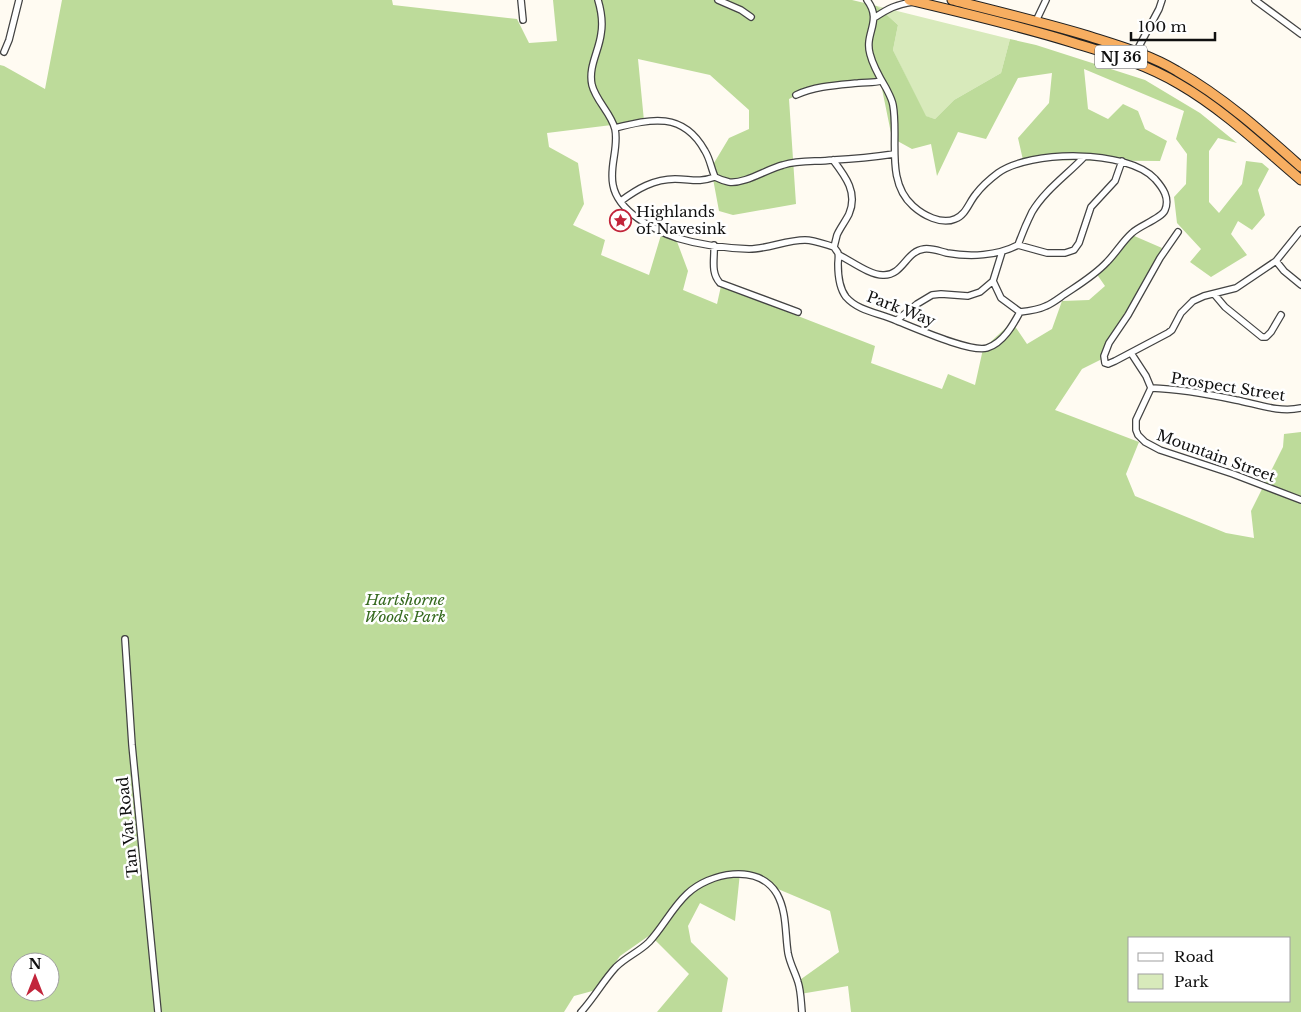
<svg xmlns="http://www.w3.org/2000/svg" width="1301" height="1012" font-family="'Libre Baskerville',serif">
	<style>
		.green { fill: #d8eabb }
		.forest { fill: #bddb9a; fill-rule: evenodd }
		.lines { fill: none; stroke-linecap: round; stroke-linejoin: round }
		.minor-casing { stroke: #434343; stroke-width: 8 }
		.trunk-casing { stroke: #212121; stroke-width: 11 }
		.minor { stroke: #fff; stroke-width: 5.5 }
		.trunk { stroke: #f7ae61; stroke-width: 9 }
		.labels { text-anchor: middle; stroke-width: 5; stroke-linejoin: round; paint-order: stroke }
		.shield { fill: #fff; stroke: #585858; stroke-width: 1 }
		.shield-label { font-size: 14px; font-weight: bold; fill: #101010 }
		.poi-label { font-size: 15px; fill: #101010; stroke: #fff; text-anchor: start }
		.street-label { font-size: 15px; fill: #101010; stroke: #fff }
		.park-label { font-size: 15px; font-style: italic; fill: #35691e; stroke: #fff }
	</style>
	<rect width="100%" height="100%" fill="#fffbf2"/>
	<path class="green" d="M877,6L1010,39L1001,73L954,100L935,119L925,116L893,50L898,25Z"/>
	<path class="forest" d="M62,0H392L393,5L517,19L529,43L557,41L553,0H852L877,6L898,25L893,50L926,116L935,119L954,100L1001,73L1010,39L1036,45L1145,80L1200,113L1237,143L1218,138L1209,151V202L1219,213L1242,184L1246,161L1262,163L1269,169L1258,190L1265,215L1252,230L1238,221L1231,234L1247,255L1211,277L1190,262L1201,249L1177,223L1174,197L1186,184L1187,154L1176,139L1184,111L1084,69L1088,109L1108,119L1123,104L1138,111L1145,129L1167,141L1160,161L1023,160L1018,138L1049,103L1052,73L1018,78L986,139L958,132L937,176L931,144L912,149L892,138L881,84L819,85L789,99L796,204L733,215L719,211L711,168L729,138L749,129V110L710,75L638,59L644,121L547,133L549,147L578,163L584,204L573,225L605,240L601,255L649,275L661,235L676,239L688,271L683,290L717,304L721,286L875,346L871,363L942,389L948,374L975,385L983,349L1012,322L1027,344L1052,329L1062,301L1089,300L1105,286L1096,273L1132,235L1162,248L1102,359L1082,369L1055,410L1139,442L1126,474L1135,496L1226,533L1254,538L1251,511L1283,447L1284,434L1301,432V1012H851L848,986L800,994L797,982L839,952L830,911L740,873L735,921L700,903L688,926L691,942L728,978L722,1012H657L689,974L650,935L620,956L596,990L574,996L564,1012H0V65L4,66L45,89ZM1130,938H1290V1001H1130ZM20,962H50V992H20Z"/>
	<g class="lines">
		<defs>
			<path id="minor" d="M521,0L523,20
				M598,0C601,10 603,23 601,34C599,51 588,67 592,85C596,101 611,113 615,129C619,148 609,166 613,185C618,212 654,230 677,238C700,245 725,248 749,249C768,249 786,240 805,240C814,240 824,244 834,247
				M718,0L741,10L751,17
				M867,0C883,21 864,33 870,54C873,66 880,78 886,88C889,94 892,99 893,105C899,138 885,181 913,206C923,215 941,225 955,219C966,215 969,202 976,194C982,186 990,179 998,173C1030,150 1127,149 1155,179C1163,188 1170,198 1165,210C1162,218 1139,226 1132,233C1122,242 1116,253 1107,262C1095,275 1080,284 1065,294C1059,298 1053,303 1046,306C1038,310 1029,311 1020,312L1001,298L993,281
				M1255,0L1301,34
				M874,18C889,8 895,5 913,2
				M1036,21L1046,0
				M4,52L9,40L19,0
				M1136,52L1159,9L1162,0
				M796,95C815,86 837,85 858,83C866,82 874,83 881,81
				M615,128C651,119 683,111 705,151C710,159 711,168 715,177C719,179 724,181 729,182C745,184 767,169 783,165C800,160 816,162 833,160C853,159 874,157 894,154
				M833,160C846,177 858,193 849,214C845,222 840,228 837,235C836,239 835,243 834,247C835,249 837,251 838,253C839,256 838,261 838,264C838,275 839,288 846,297C859,312 881,313 897,321C915,328 971,353 987,348C1003,343 1013,325 1020,312
				M621,201C637,189 654,179 675,179C691,179 698,183 715,177
				M1178,232L1160,258L1128,315L1109,343L1104,356L1105,363L1108,364L1115,361L1168,333L1172,330L1181,313L1193,301L1204,296L1236,288L1276,261L1301,230
				M714,245C715,258 710,272 720,283L798,312
				M1018,245L1047,253H1065L1074,250L1079,243L1091,207L1115,181L1122,161
				M1018,245C1022,234 1027,222 1032,212C1045,190 1067,175 1084,157
				M839,255C851,261 871,276 884,275C903,275 906,251 924,249C932,248 939,251 947,253C970,257 997,256 1018,245
				M1276,261L1284,271L1301,285
				M1214,294L1225,307L1262,337H1266L1271,332L1281,315
				M897,320L917,304L932,295L941,294L968,296L980,292L993,281L1002,252
				M1131,353L1146,376L1151,388L1136,420V430L1138,435L1145,442L1160,450L1233,474L1301,500
				M1151,388C1180,389 1208,394 1236,400C1257,404 1279,413 1301,408
				M125,639L132,745L158,1012
				M581,1012C594,998 603,981 616,967C626,957 639,952 649,942C663,927 672,908 687,894C709,873 758,862 777,894C787,912 785,934 788,953C790,964 795,972 798,982C801,991 801,1002 802,1012"/>
			<path id="trunk" d="M909,0C964,13 1020,26 1074,43C1110,54 1146,64 1179,84C1224,110 1262,147 1301,180
				M952,0C996,11 1041,22 1085,35C1116,45 1149,54 1177,71C1223,97 1262,132 1301,167"/>
		</defs>
		<use href="#minor" class="minor-casing"/>
		<use href="#trunk" class="trunk-casing"/>
		<use href="#minor" class="minor"/>
		<use href="#trunk" class="trunk"/>
	</g>
	<defs>
		<symbol id="sight-ring" viewBox="-11 -11 22 22"><circle r="9.5" fill="#fff" stroke="#c2253b" stroke-width="1.5"/><path d="M0-6L1.8-2.2L6-1.7L2.9 1.2L3.7 5.4L0 3.3L-3.7 5.4L-2.9 1.2L-6-1.7L-1.8-2.2Z" fill="#c2253b"/></symbol>
	</defs>
	<g fill-rule="evenodd">
		<use href="#sight-ring" x="608" y="208" width="25" height="25"/>
	</g>
	<g class="labels">
		<rect class="shield" x="1095" y="45.5" width="52" height="23" rx="4"/>
		<g class="shield-label">
			<text x="1121" y="62">NJ 36</text>
		</g>
		<g class="poi-label">
			<text x="636" y="217">Highlands<tspan x="636" dy="17">of Navesink</tspan></text>
		</g>
		<g class="street-label">
			<text transform="translate(901 309) rotate(21)" y="5">Park Way</text>
			<text transform="translate(1228 387) rotate(9)" y="5">Prospect Street</text>
			<text transform="translate(1216 456) rotate(20)" y="5">Mountain Street</text>
			<text transform="translate(128 827) rotate(-96)" y="5">Tan Vat Road</text>
		</g>
		<g class="park-label">
			<text x="405" y="605">Hartshorne<tspan x="405" dy="17">Woods Park</tspan></text>
		</g>
	</g>
	<rect x="1128" y="937" width="162" height="65" fill="#ffffff" stroke="#9f9f9f"/>
	<rect x="1138" y="953" width="25" height="8" fill="#ffffff" stroke="#9f9f9f"/>
	<text x="1174" y="962" font-size="15" fill="#101010">Road</text>
	<rect x="1138" y="974" width="25" height="15" fill="#d8eabb" stroke="#9f9f9f"/>
	<text x="1174" y="987" font-size="15" fill="#101010">Park</text>
	<g transform="translate(35 977)"><circle r="24" fill="#ffffff" stroke="#9f9f9f"/>
	<path d="M0-4L9 19L0 12L-9 19Z" fill="#c2253b"/>
	<text y="-8" font-size="14" font-weight="bold" text-anchor="middle" fill="#101010">N</text>
	</g>
	<path d="M1131 32v8h84v-8" fill="none" stroke="#101010" stroke-width="2.5"/>
	<text x="1138" y="32" font-size="15" fill="#101010" stroke="#ffffff" stroke-width="4" paint-order="stroke">100 m</text>
</svg>
